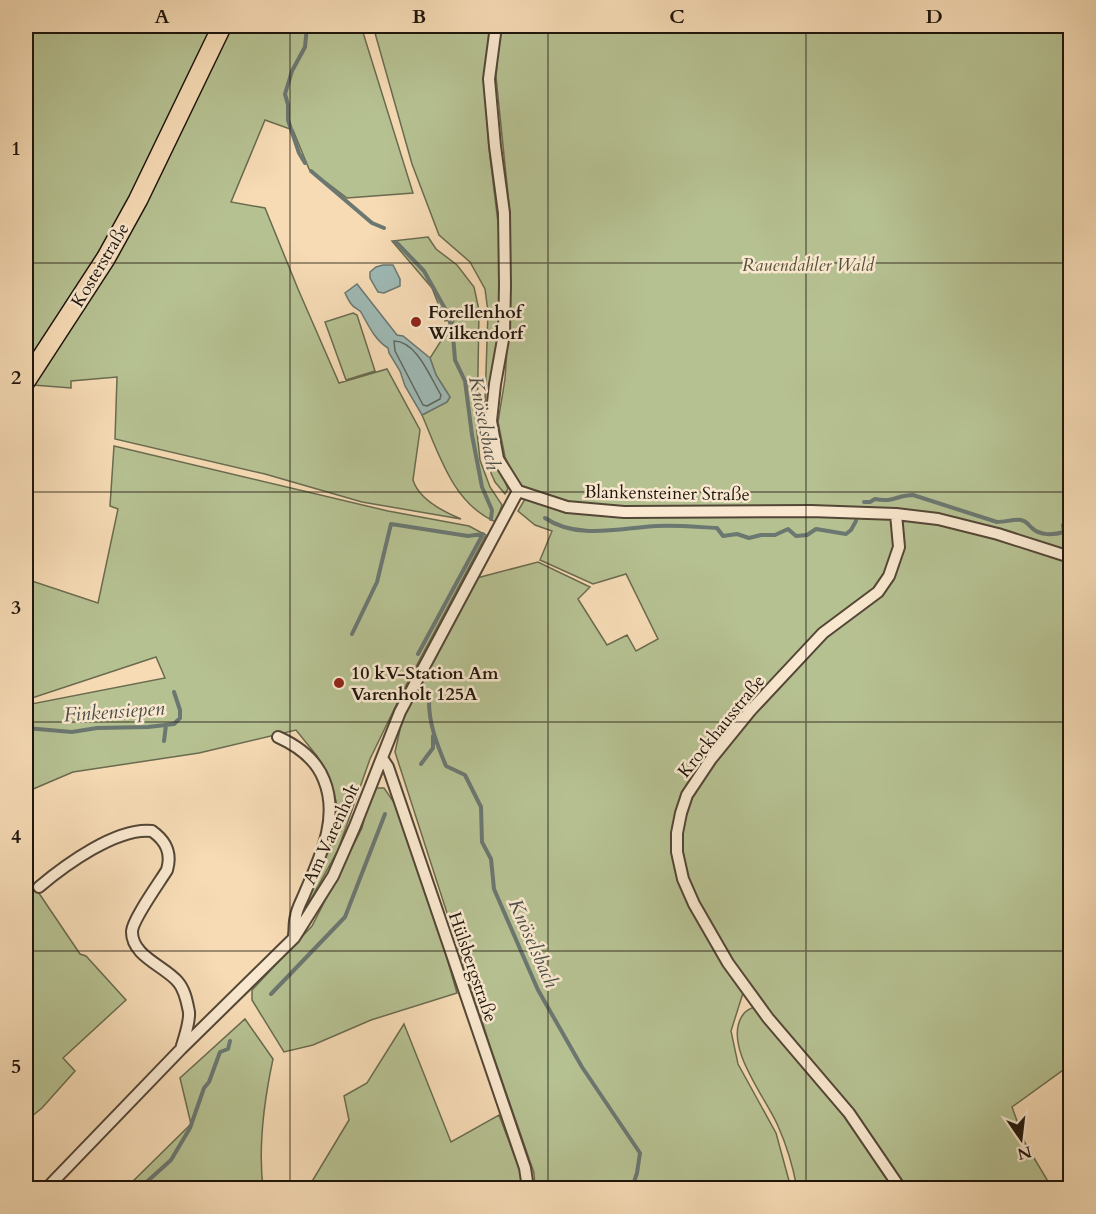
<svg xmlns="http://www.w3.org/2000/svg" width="1096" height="1214" font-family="Cardo,serif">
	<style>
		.green { fill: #b6c192; stroke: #6a6b4f; stroke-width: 1.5 }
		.water { fill: #9eb9b5; stroke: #6b7771; stroke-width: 1.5 }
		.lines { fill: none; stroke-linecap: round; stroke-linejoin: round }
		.shore { stroke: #5e6760; stroke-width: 1.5 }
		.stream { stroke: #6b7771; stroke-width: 4 }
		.minor-casing { stroke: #544636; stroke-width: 14 }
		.primary-casing { stroke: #1e150c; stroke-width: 21 }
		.minor { stroke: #f9e8cf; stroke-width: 10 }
		.primary { stroke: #f6dbb5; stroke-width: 18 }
		.grid { fill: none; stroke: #1e150c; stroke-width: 1.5; stroke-opacity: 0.55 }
		.poi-dot { fill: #8f2418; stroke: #f9e8cf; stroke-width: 2 }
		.labels { text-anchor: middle; stroke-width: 5; stroke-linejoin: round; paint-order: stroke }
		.street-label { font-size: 18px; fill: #1e150c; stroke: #f9e8cf }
		.park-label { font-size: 18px; font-style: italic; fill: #53513b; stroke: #f9e8cf }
		.poi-label { font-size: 18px; font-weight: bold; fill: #1e150c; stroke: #f9e8cf; text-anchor: start }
		.water-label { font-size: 20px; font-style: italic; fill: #4b4e47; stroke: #f9e8cf }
		.neatline { fill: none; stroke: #1e150c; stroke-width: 2 }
		.grid-label { font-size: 20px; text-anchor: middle; font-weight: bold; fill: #1e150c }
	</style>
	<rect width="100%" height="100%" fill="#f6dbb5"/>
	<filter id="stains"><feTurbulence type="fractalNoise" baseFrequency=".00333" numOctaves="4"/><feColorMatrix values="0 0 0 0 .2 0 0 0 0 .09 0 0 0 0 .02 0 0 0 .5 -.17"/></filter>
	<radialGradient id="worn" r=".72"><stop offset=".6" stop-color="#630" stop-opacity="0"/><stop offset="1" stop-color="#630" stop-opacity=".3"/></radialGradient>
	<path class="green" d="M26,26H361L413,193L347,198L309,169L293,130L265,120L231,202L265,208L298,289L339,383L387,369L420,430L413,480C419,500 444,512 461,519L362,502L265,474L115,439L117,377L71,381V388L33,385L26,376Z
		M373,26H491L484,80L489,148L499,231L501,281L495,459L508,489L505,494L495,482L491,473L484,432L488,312L485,289L470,262L439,235L412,164Z
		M500,26H1070V1065L1012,1107L1025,1143L1052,1188H797C793,1167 787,1146 778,1126C766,1098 723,1046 742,1016C745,1011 750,1008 756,1007L743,993L731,1031L738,1064L776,1133L791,1188H535L534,1173L490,1046L395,752L403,716L477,578L538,562L590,587L578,599L607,645L627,635L636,651L658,639L626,574L593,584L540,560L552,531L535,525L518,511L528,494L515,478L505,457L498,422L505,379L508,334L510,214L496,77Z
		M428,237L436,249L457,265L474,287L479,310L477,432L480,460L490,487L502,505L496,522C453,504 439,454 422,415L447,402L450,397L436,375L430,358L455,319L445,321L432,288L392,241Z
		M353,313L357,315L375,371L346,380L325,322Z
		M114,446L388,511L469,526L486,535L404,689L370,759L338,850L306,908L304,905L331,841L339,813L331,782L317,756L296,730L199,753L73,772L26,792V705L165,678L156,657L26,700V579L98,603L118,509L110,506Z
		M377,788H384L400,811L438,927L457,993L371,1020L313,1045L284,1052L252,1000V990L312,926L362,828L371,791Z
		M26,874L80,954L86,956L126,1000L63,1058L75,1071L42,1108L26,1121Z
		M245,1019L273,1059C264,1101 258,1146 263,1188H126L191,1124L180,1078Z
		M404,1024L451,1142L499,1115L522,1176V1188H308L349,1120L344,1096L367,1083Z"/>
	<path class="water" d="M383,265H393L400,279V286L384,293L378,292L370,278V272L376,267Z
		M357,284L397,335L403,336L430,358L436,375L450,397L447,402L422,415L405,386L400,371L389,353L388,348C376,341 369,327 362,314C360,309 355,309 352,305C349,302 347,297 345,293Z"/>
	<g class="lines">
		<path class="shore" d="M394,341C417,341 431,379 441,395L440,399L427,406L423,405L395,351Z"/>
		<path class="stream" d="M305,163L299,153L288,120V105L285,94L292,71L305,47L307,26
			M311,171L372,223L384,228
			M396,242L424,271L448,314L453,335L455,360L465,381L472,435L482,487L492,510L491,519
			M864,502H870L875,499C893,503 897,495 913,495L997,522C1005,522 1014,519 1021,520C1027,521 1028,525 1032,528C1040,536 1054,535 1064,532L1063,525L1070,523
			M545,518C577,540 620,528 657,526C677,525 697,527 717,528L723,536L737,534L749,538L761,535H775L788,529L796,536L807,535L816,529L846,534L851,530L856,521
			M352,634L377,582L391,524L468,536L483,534
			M418,654L483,534
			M429,701C429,725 437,744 446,766L465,775L481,807L482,842L491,859L494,889L538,990L582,1067L640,1153L637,1173L632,1188
			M26,728L72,732L97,728L148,727L174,724L180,718V710L174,692
			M164,741L166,725
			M421,764L433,748V736
			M271,994L345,917L385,814
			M140,1188L171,1160L190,1128L204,1088L209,1082L220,1052L228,1049L230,1041"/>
		<defs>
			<path id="minor" d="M496,26L489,79L495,146L504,213L505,285L504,334L495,384L491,421L498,459L518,491L567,507L624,512L811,511L896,514L938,519L998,534L1070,557
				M896,514L899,547L889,576L878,592L823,633L750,711L711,759L687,795L681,813L677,833V852L683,879L694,904L728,963L768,1018L849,1113L900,1188
				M278,737C298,746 316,759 324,780C340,819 319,859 304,895C301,902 297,909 296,916C294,922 295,929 294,935
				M382,758L388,767L525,1168L528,1188
				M39,887C65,865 117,827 152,831C166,841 172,853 167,870C159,883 133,919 132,931C131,956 165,966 178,982C185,990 187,1002 189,1012C190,1023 184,1038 181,1049
				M47,1188L181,1049L294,938L333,876L355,826L400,712L518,491"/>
			<path id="primary" d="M26,381L106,258L138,200L222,26"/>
		</defs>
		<use href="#minor" class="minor-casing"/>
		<use href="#primary" class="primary-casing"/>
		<use href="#minor" class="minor"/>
		<use href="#primary" class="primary"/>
	</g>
	<path class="grid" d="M290,26V1188M548,26V1188M806,26V1188M26,263H1070M26,492H1070M26,722H1070M26,951H1070"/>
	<g class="poi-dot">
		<circle cx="416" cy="322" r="6"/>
		<circle cx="339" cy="683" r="6"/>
	</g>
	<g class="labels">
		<g class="street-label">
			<text transform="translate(100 265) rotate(-59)" y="6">Kosterstraße</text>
			<text transform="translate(667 493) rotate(1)" y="6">Blankensteiner Straße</text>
			<text transform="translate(721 726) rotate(-51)" y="6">Krockhausstraße</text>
			<text transform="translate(331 834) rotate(-65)" y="6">Am Varenholt</text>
			<text transform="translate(473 967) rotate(71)" y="6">Hülsbergstraße</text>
		</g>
		<g class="park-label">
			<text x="808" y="271">Rauendahler Wald</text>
		</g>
		<g class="poi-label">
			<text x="428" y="318">Forellenhof<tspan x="428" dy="21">Wilkendorf</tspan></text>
			<text x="351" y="679">10 kV-Station Am<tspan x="351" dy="21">Varenholt 125A</tspan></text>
		</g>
		<g class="water-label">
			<text transform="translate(485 423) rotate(79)" y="7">Knöselsbach</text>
			<text transform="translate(114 711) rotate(-4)" y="7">Finkensiepen</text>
			<text transform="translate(534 943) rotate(66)" y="7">Knöselsbach</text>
		</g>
	</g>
	<rect width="1096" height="1214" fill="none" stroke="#f6dbb5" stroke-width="66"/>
	<g transform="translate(1021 1139) rotate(166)" stroke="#f9e8cf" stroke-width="4.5" paint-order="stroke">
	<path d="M0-4.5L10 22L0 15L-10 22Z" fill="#1e150c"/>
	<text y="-9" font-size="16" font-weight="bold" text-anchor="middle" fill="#1e150c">N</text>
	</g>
	<rect x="33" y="33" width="1030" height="1148" class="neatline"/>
	<g class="grid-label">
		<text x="162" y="23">A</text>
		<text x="419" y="23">B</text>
		<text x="677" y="23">C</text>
		<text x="934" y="23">D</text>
		<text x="16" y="155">1</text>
		<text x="16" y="384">2</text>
		<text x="16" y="614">3</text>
		<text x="16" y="843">4</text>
		<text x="16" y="1073">5</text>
	</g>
	<rect width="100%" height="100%" filter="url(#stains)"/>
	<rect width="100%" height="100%" fill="url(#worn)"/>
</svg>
